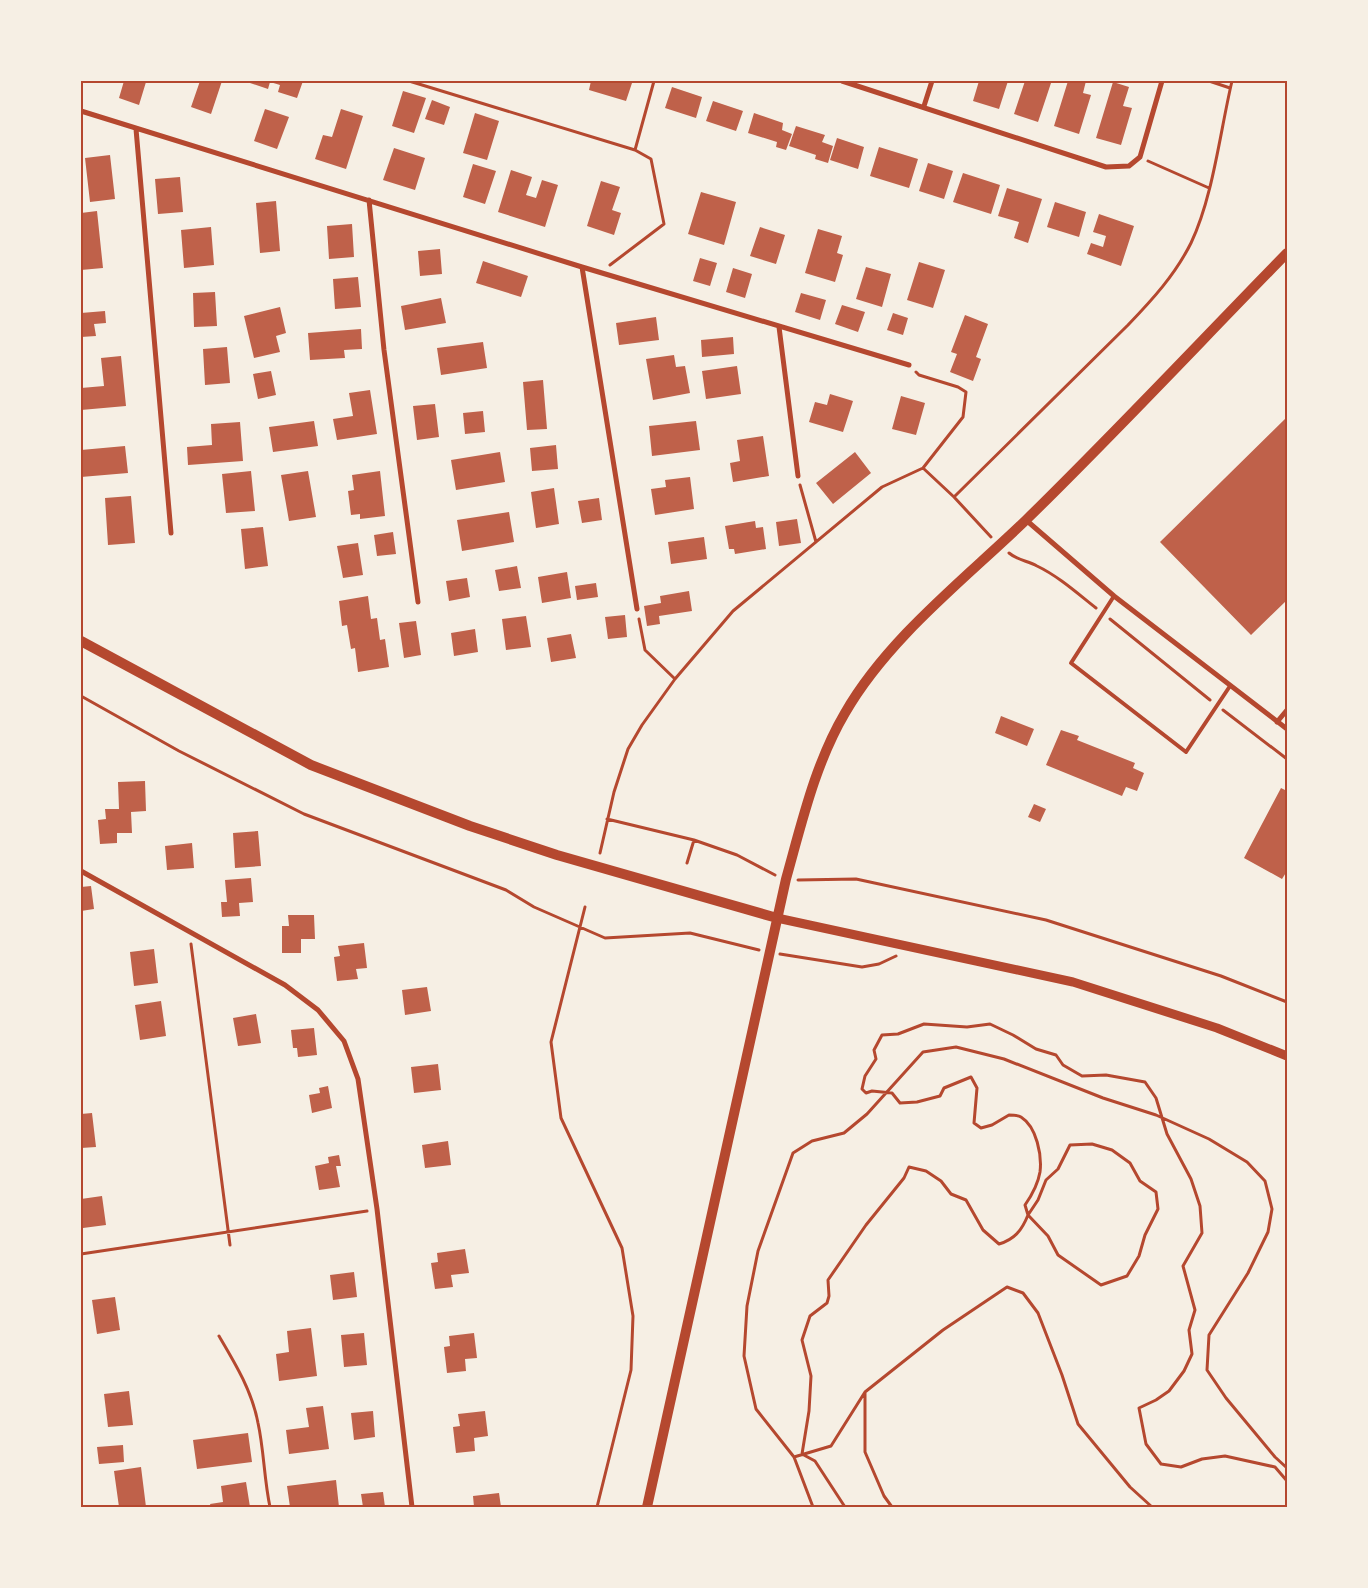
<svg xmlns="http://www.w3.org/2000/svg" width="1368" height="1588" font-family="'Varela Round',sans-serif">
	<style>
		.building { fill: #bf614a }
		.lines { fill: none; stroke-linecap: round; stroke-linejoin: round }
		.path { stroke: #b5482f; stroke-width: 3 }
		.service { stroke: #b5482f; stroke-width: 4 }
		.minor { stroke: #b5482f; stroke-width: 5 }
		.tertiary { stroke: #b5482f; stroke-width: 9 }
		.secondary { stroke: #b5482f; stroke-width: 10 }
		.neatline { fill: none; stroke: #b5482f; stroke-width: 2 }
	</style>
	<rect width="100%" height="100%" fill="#f6efe4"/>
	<path class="building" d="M124,81L146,82L139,105L119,98Z
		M200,81H222L211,114L191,107Z
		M270,81H303L297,98L278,92L280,85L270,82L268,89L247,82Z
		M591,81H626L632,83L626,101L589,90Z
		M979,81H1008L999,109L973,101Z
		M1025,81L1051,83L1038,122L1014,114Z
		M1068,81H1086L1083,93L1091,95L1079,134L1054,126Z
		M1113,82L1129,87L1123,106L1132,108L1121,145L1096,138Z
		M672,87L702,97L696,118L665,108Z
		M403,91L426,98L414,133L392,126Z
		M432,100L450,107L444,125L425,119Z
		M713,101L743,111L736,131L706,121Z
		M265,109L289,117L277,149L254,141Z
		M341,109L363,116L346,169L315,159L323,135L332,137Z
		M475,113L499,121L487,160L463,153Z
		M754,113L783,123L782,130L792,134L786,150L776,147L777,142L748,133Z
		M796,126L825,135L822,142L833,146L828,163L815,159L816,155L789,146Z
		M837,138L864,147L858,169L830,160Z
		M879,147L918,159L909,188L870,176Z
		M394,148L425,158L415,190L383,180Z
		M110,155L115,199L90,202L85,158Z
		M928,163L953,171L944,199L919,191Z
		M473,164L496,171L485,204L463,197Z
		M511,170L532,177L526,195L536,198L542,180L558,185L545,227L498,212Z
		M963,173L1000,185L991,214L953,202Z
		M180,177L183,212L158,214L155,179Z
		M601,181L620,187L612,210L621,213L614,235L587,226Z
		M1007,188L1042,199L1028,243L1014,238L1019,222L998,216Z
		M701,192L736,202L724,245L688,234Z
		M276,201L280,251L260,253L256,203Z
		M1055,202L1086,212L1079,237L1047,227Z
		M97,211L103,268L81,270V213Z
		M1099,214L1134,226L1121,266L1087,254L1091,243L1103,247L1106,236L1093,232Z
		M352,224L354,257L329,259L327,226Z
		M211,227L214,265L184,268L181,230Z
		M760,227L785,235L776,264L750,256Z
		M818,229L842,236L837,253L843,255L835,282L805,273Z
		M440,249L442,274L420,276L418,251Z
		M700,258L717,263L710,286L693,281Z
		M483,261L528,276L521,297L476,283Z
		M919,262L945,270L933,308L907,300Z
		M866,267L891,274L882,307L856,299Z
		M733,268L752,274L745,298L726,292Z
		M358,277L361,307L335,309L333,279Z
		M215,292L217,326L194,327L193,293Z
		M801,293L826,300L820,320L795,312Z
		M441,298L446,323L405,330L401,306Z
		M842,305L865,312L858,332L835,324Z
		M280,307L286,333L276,336L280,352L254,358L244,316Z
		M105,311L106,323L94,324L96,336L81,337V313Z
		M893,313L908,318L903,335L887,330Z
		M965,315L988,324L976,357L981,359L973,381L950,372L957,354L951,352Z
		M656,317L659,340L619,345L616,323Z
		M361,329L362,349L344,350L345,358L310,360L308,333Z
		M733,337L734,354L702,357L701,340Z
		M483,342L487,368L441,375L437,348Z
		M227,347L230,383L205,385L203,349Z
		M674,355L676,367L685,366L690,393L653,400L646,359Z
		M121,356L126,406L81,410V388L104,386L101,358Z
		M737,366L741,394L706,399L702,371Z
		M271,371L276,395L258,399L253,374Z
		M543,380L547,429L527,430L523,382Z
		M370,390L377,434L337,440L333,419L353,416L349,393Z
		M830,394L853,401L843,432L809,422L815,402L827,405Z
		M901,396L925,403L916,435L892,429Z
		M435,404L439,437L417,440L413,406Z
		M483,411L485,432L465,434L463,413Z
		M1287,417V600L1251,635L1160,542Z
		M314,421L318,446L273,452L269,427Z
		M696,421L700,450L652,456L649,426Z
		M240,422L243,461L188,465L187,447L212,445L211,424Z
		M763,436L769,476L733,482L730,463L740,461L737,440Z
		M556,445L558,469L532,471L530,448Z
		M125,446L128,473L81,477V450Z
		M500,452L505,482L456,490L451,460Z
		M855,452L871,473L833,504L816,483Z
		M251,471L255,511L226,513L222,474Z
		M308,471L316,517L289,521L281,475Z
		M380,471L385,516L360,519V514L351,515L348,491L354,490L352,475Z
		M690,477L694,509L655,515L651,489L666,487L665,480Z
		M554,488L559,524L536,528L531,492Z
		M131,496L135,543L108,545L105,498Z
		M599,498L602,520L582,523L578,501Z
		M509,512L514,542L462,551L457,520Z
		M797,519L801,543L779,546L776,522Z
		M755,521L756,528L763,527L766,549L735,554L734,549H729L725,526Z
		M263,527L268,566L245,569L241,529Z
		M393,532L396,554L377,556L374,535Z
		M704,537L707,559L671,564L668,542Z
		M358,543L363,575L343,578L337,546Z
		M517,566L521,588L499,591L495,570Z
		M567,572L571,598L542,603L538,577Z
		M467,578L470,597L449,601L446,581Z
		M596,583L598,597L577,600L575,586Z
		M689,591L692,611L659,616L660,624L647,626L644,606L661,603L660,596Z
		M368,596L371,619L377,618L380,640L385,639L389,667L358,672L355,648L351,649L347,625L342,626L339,601Z
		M625,615L627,637L608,639L605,617Z
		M526,616L531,647L506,650L502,619Z
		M416,621L421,655L404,658L399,623Z
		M475,629L478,652L454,656L451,633Z
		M571,634L576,658L551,662L547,638Z
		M1001,716L1034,729L1027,746L995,733Z
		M1061,730L1079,736L1077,740L1135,763L1133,768L1144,773L1137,791L1126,787L1122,796L1046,765Z
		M145,781L146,811L131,812L132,833H117V843L100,844L98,820L106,819L105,809H119L118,782Z
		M1281,788L1287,791V871L1282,879L1244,858Z
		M1034,804L1046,809L1040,822L1028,817Z
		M258,831L261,866L235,868L233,833Z
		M192,843L194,868L167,870L165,846Z
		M251,878L253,902L239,903L240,916L222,917L221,902H227L225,880Z
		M91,886L94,909L81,911V887Z
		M288,915H314L315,939H301V953H282V926H289Z
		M364,943L367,968L356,969L358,979L337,981L334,957L340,956L338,946Z
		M154,949L158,983L134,986L130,952Z
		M427,987L431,1011L405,1015L402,990Z
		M161,1001L166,1036L140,1040L135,1005Z
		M256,1014L261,1043L238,1046L233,1018Z
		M314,1028L317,1055L298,1057L297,1048H293L291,1030Z
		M438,1064L441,1090L414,1093L411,1067Z
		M328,1086L332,1108L312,1113L309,1095L320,1093L319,1088Z
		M92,1113L96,1147L81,1148V1114Z
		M448,1141L451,1165L425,1168L422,1145Z
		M339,1155L341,1166H336L340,1187L319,1190L315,1166L329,1163L328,1157Z
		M102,1196L106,1225L83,1228L81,1199Z
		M465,1249L469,1273L451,1275L453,1287L435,1289L431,1263L438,1262L437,1253Z
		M354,1272L357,1297L333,1300L330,1275Z
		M115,1297L120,1330L97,1334L92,1300Z
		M311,1328L317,1376L279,1381L276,1354L289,1352L287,1331Z
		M364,1333L367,1365L344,1367L341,1335Z
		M474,1333L477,1358L465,1359L466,1371L447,1373L444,1347L450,1346L449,1336Z
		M129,1391L133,1425L108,1427L104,1394Z
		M323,1406L329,1449L289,1454L286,1430L309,1427L306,1408Z
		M373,1411L375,1437L354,1440L351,1413Z
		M485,1411L488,1436L474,1438L475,1451L456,1453L453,1427L460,1426L458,1414Z
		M248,1433L252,1462L197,1469L193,1440Z
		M123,1445L124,1462L99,1464L97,1447Z
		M141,1467L146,1507H119L114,1471Z
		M336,1480L339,1507H290L287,1486Z
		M246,1482L250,1507H211L210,1504L223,1502L221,1486Z
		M383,1492L385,1507H363L361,1494Z
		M499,1493L501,1507H474L473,1496Z"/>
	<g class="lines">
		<path class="path" d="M409,81L635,150L651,159L664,224L610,265
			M1209,81L1230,88
			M635,150L654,81
			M1148,161L1209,188
			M916,372L919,375L958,387L966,392L963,417L923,468
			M800,485L816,542
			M954,497L1128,325C1152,300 1175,275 1191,243C1213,197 1220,132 1232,81
			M1009,553C1017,560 1028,561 1037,566C1058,576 1077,593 1096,608
			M639,619L645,650L675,679
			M1110,619L1210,700
			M81,696L179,751L304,814L506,890L534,907L605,938L690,933L759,950
			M1223,710L1287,759
			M607,819L694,840L737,855L775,875
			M600,853L614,792L628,749L642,725L675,679L733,611L882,487L923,468L954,497L991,537
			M687,863L694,840
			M798,880L856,879L1046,920L1221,976L1287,1002
			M585,907L551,1042L561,1118L622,1248L633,1316L631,1370L597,1507
			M191,944L230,1245
			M780,954L862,967L879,964L896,956
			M1092,1144L1112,1150L1130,1163L1140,1181L1156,1192L1158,1209L1145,1235L1139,1256L1127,1276L1101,1285L1058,1255L1048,1236L1028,1215L1038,1200L1046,1180L1058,1169L1070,1145Z
			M81,1254L367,1211
			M219,1336C235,1363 252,1391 258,1423C264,1450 264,1479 270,1507
			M865,1392V1452L884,1496L892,1507
			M794,1457L831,1446L865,1392L943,1330L1007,1287L1023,1293L1038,1313L1062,1375L1078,1424L1130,1487L1152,1507
			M813,1507L794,1457L756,1409L744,1356L747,1306L758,1251L793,1153L812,1141L844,1133L867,1114L923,1052L956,1047L1004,1059L1103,1098L1156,1115L1209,1139L1247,1162L1265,1181L1272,1209L1268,1232L1248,1273L1209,1335L1207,1370L1226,1398L1275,1457L1287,1468
			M845,1507L815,1461L802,1454L809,1411L811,1376L802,1340L810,1316L827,1303L829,1296L828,1280L866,1225L904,1178L909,1167L926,1171L941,1181L951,1194L966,1200L983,1230L999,1244C1015,1239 1022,1230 1028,1215L1025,1205C1032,1195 1038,1184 1040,1172C1042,1156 1037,1127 1021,1117C1018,1115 1013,1115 1009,1115L992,1125L981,1128L974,1123L977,1088L971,1077L944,1088L940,1096L917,1102L900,1103L892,1093L872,1091L866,1093L862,1089L865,1076L876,1059L874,1050L882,1035L898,1034L924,1024L967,1027L990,1024L1013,1035L1036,1049L1056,1055L1063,1065L1082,1076L1106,1075L1145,1082L1156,1098L1167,1134L1191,1179L1200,1206L1202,1233L1183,1266L1195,1310L1189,1330L1192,1354L1184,1371L1169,1391L1156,1400L1139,1408L1146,1444L1161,1464L1181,1467L1202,1459L1225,1456L1275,1467L1287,1481"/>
		<path class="service" d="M1114,596L1071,663L1186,752L1230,686"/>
		<path class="minor" d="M842,81L1106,167L1129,166L1140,157L1162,81
			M924,106L932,81
			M81,111L582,267L909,365
			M136,129L171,533
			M369,200L384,350L418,602
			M582,267L637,609
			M779,327L798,476
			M1026,520L1114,596L1287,729
			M1277,722L1287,710
			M81,871L285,985L318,1010L344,1041L358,1079L377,1209L412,1507"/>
		<path class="tertiary" d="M777,918L1073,982L1217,1028L1287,1056"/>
		<path class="secondary" d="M81,641L311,765L470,826L557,855L777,918
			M647,1507L786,879C802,822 815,764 845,713C888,638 965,579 1026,520C1115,433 1200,342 1287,253"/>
	</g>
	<rect width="1368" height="1588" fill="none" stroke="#f6efe4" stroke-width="165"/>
	<rect x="82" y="82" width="1204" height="1424" class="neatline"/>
</svg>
